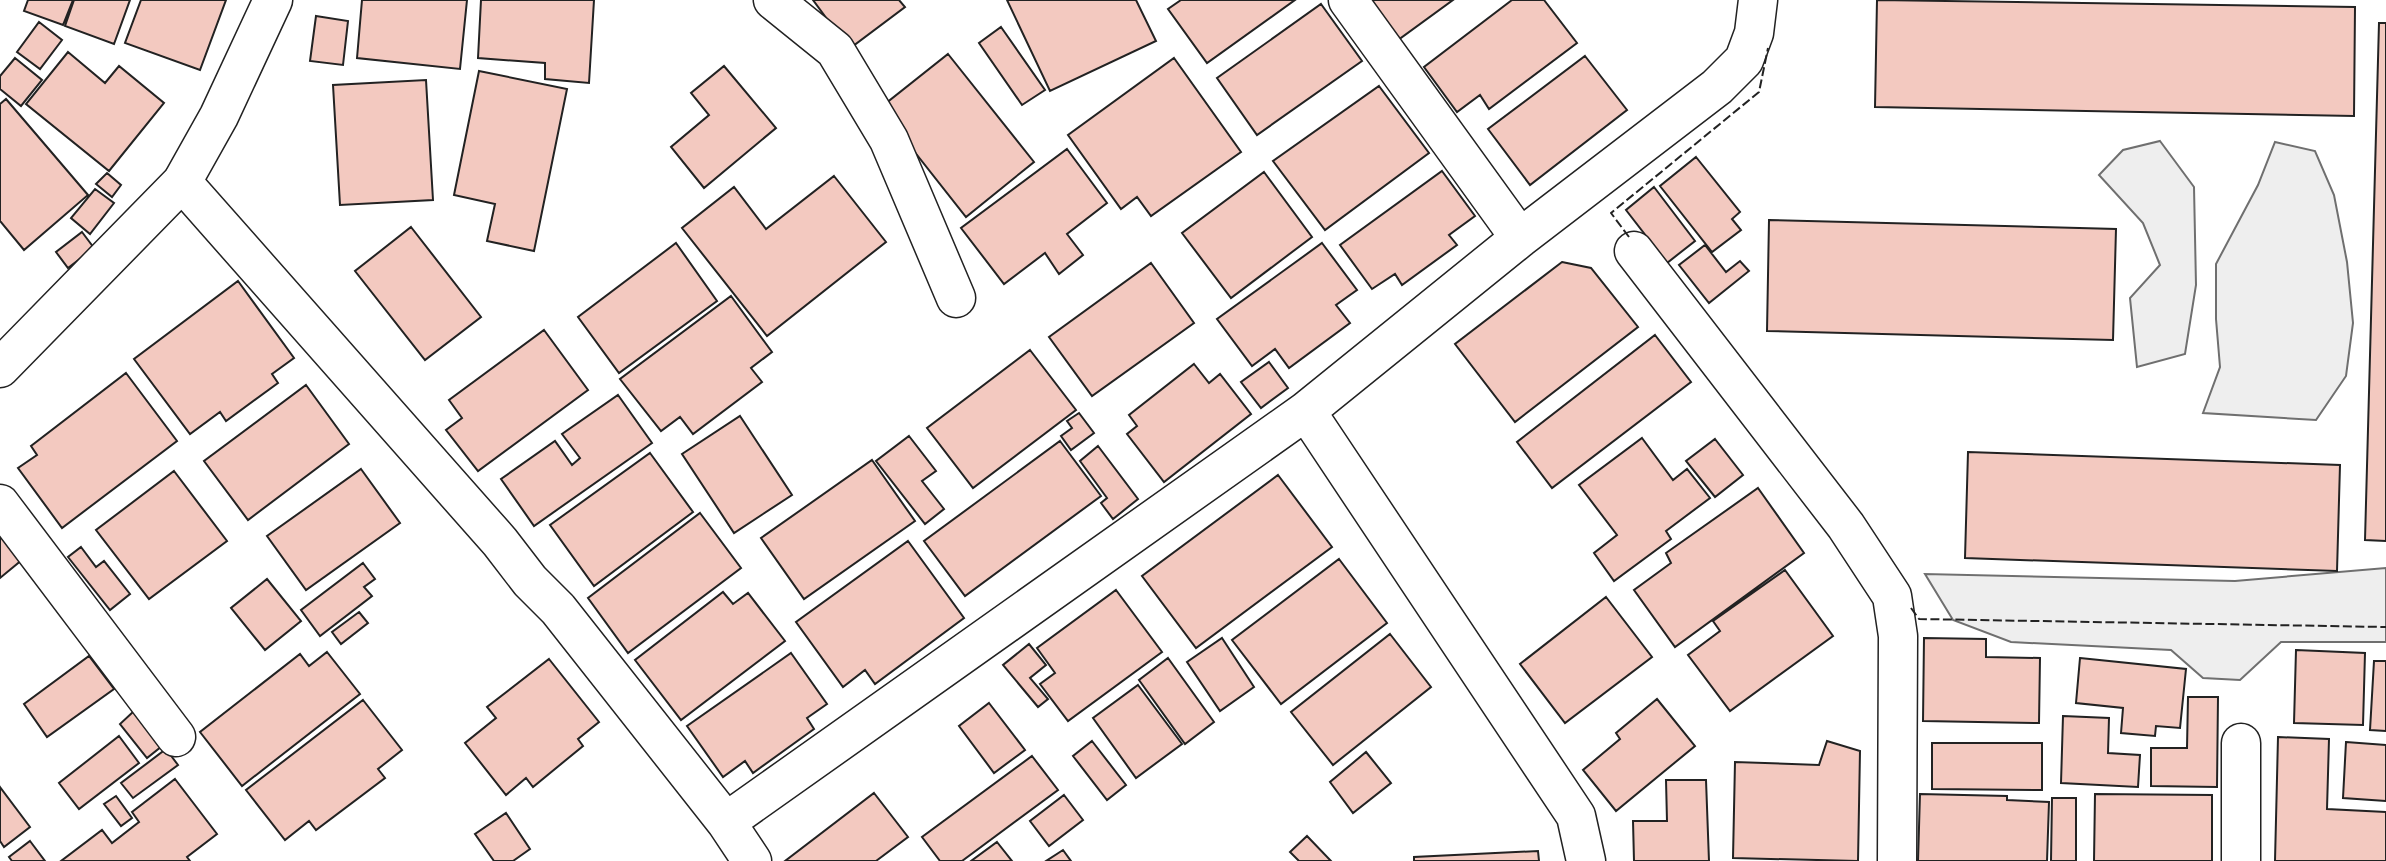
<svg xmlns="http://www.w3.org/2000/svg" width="2386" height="861" font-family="Figtree,sans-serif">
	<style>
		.green { fill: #eee; stroke: #6f6f6f; stroke-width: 2 }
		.building { fill: #f3c9c0; stroke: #222; stroke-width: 2 }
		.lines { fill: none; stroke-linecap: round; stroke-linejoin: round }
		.street-casing { stroke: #222; stroke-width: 41 }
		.secondary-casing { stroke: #222; stroke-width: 41 }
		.street { stroke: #fff; stroke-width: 38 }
		.secondary { stroke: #fff; stroke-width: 38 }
		.fence { stroke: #222; stroke-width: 2; stroke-dasharray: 9 3.5; stroke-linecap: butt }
	</style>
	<rect width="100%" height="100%" fill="#fff"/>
	<path class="green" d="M2160,141L2194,187L2196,285L2185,354L2137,367L2130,298L2160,265L2143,223L2099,175L2123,150Z
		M2275,142L2315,151L2334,195L2347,262L2353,323L2346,376L2316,420L2203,413L2220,367L2216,319V264L2258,185Z
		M2386,568V642H2281L2240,680L2203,678L2171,650L2011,642L1953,620L1925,574L2235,581Z"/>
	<path class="building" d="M28,0H73L63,25L24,11Z
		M74,0H130L114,44L65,26Z
		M141,0H226L200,70L125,43Z
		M362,0H467L460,69L357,58Z
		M481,0H594L589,83L545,79V63L478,58Z
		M813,0H899L905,7L849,49Z
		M1007,0H1136L1156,41L1050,91Z
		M1181,0H1295L1207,63L1168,9Z
		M1369,0H1453L1398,40Z
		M1512,0H1544L1577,43L1489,109L1480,95L1457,112L1424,67Z
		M1877,0L2355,7L2354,116L1875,107Z
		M1321,4L1362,61L1257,135L1217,78Z
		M316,16L348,21L343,65L310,61Z
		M39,22L62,40L40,69L17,52Z
		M2379,23H2386V541L2365,540Z
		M1001,27L1045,90L1022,105L979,43Z
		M68,52L105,83L119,66L164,103L109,171L26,104Z
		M948,54L1034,162L966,217L880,108Z
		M1585,56L1627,110L1530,185L1488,129Z
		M15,58L42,80L21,106L0,89V76Z
		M1174,58L1241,152L1151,216L1137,197L1121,209L1068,135Z
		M724,66L776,128L704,188L671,147L709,115L691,93Z
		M479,71L567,89L534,251L487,241L495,204L454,195Z
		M426,80L433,200L340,205L333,85Z
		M1379,86L1429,153L1325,230L1273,161Z
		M6,99L88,195L24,250L0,221V104Z
		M1067,149L1107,203L1067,234L1083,255L1059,274L1045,253L1004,284L961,228Z
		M1696,157L1740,212L1732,219L1741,230L1712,252L1660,186Z
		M1442,171L1475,216L1449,235L1457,245L1402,285L1395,274L1372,289L1340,245Z
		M1264,172L1312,237L1231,298L1182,233Z
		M107,173L121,185L112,197L96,184Z
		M834,176L886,242L767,336L682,228L734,187L766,229Z
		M1654,187L1695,241L1667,263L1626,210Z
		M95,189L114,203L90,234L71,218Z
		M1769,220L2116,229L2113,340L1767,331Z
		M411,227L481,317L425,360L355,271Z
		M82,232L94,248L68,268L56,252Z
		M676,243L717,301L619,373L578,317Z
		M1322,243L1357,290L1336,305L1350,323L1289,368L1275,349L1252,366L1217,319Z
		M1705,245L1726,272L1740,261L1749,271L1709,303L1679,265Z
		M1562,262L1591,268L1638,327L1515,422L1455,344Z
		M1151,263L1194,323L1092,396L1049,337Z
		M238,281L294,358L272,374L278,383L226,421L220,412L190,434L134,359Z
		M731,296L772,352L751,368L762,382L693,434L680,417L661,431L620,379Z
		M544,330L588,390L478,471L446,430L462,418L449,400Z
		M1655,335L1691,382L1552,488L1517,442Z
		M1030,350L1076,410L973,488L927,428Z
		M1269,362L1288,388L1261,408L1241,382Z
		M1194,364L1209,383L1220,374L1251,414L1164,482L1127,434L1137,426L1129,415Z
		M126,373L177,441L62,528L18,468L37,455L31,446Z
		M306,385L349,444L248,520L204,461Z
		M618,395L652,443L534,526L501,479L555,441L572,465L580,458L562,434Z
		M1079,413L1094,433L1071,450L1061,436L1072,428L1067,421Z
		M740,416L792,495L734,533L682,454Z
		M909,436L936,471L922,481L944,509L925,524L876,461Z
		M1642,438L1673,480L1687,469L1710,498L1666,531L1671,539L1614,581L1594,553L1617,535L1579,485Z
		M1715,439L1743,475L1715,497L1686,461Z
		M1060,441L1101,496L965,596L924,541Z
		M1098,446L1138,499L1113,519L1101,503L1107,498L1080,461Z
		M1968,452L2340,465L2337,571L1965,558Z
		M650,453L693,512L594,586L550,525Z
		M872,460L915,521L804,599L761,538Z
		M361,469L400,523L306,590L267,536Z
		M174,471L227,541L149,599L96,530Z
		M1278,475L1332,547L1196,648L1142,576Z
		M1758,488L1804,553L1675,647L1634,590L1671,563L1666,553Z
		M700,513L741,568L628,653L588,598Z
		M0,529L23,559L0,578Z
		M908,541L964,618L875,684L865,670L843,687L796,622Z
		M81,547L96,567L104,561L130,594L110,610L68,557Z
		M1339,559L1387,623L1281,704L1232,640Z
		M363,563L375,579L364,587L372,596L320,636L301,610Z
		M1785,570L1833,636L1730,711L1688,655L1720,631L1713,621Z
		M267,579L301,621L265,650L231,608Z
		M1116,590L1162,652L1068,721L1040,684L1055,673L1037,648Z
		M723,592L733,604L748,593L785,641L681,720L635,660Z
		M1606,597L1652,657L1565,723L1520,664Z
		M359,612L368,623L341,644L332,632Z
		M1390,634L1431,687L1333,765L1291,712Z
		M1222,638L1254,687L1220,711L1187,662Z
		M1924,638L1986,639V657L2040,658L2039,723L1923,721Z
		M1029,644L1046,665L1030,678L1048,699L1038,707L1003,665Z
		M2296,650L2365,653L2363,725L2294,723Z
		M327,652L360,694L242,786L200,732L300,654L309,666Z
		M791,653L827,704L807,718L814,729L753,773L745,761L723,777L687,726Z
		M89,656L114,689L47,737L24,704Z
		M1168,658L1214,722L1185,744L1139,680Z
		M2080,658L2186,669L2180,728L2156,726L2155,736L2121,733L2123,708L2076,703Z
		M549,659L599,722L578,739L583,746L533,787L526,778L506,795L465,743L496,718L487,707Z
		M2374,661H2386V731L2370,730Z
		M1138,685L1182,744L1136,778L1093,718Z
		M2188,697H2218L2217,787L2151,786V748H2187Z
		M1657,699L1695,746L1616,811L1583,770L1620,739L1616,733Z
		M363,700L402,750L378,769L385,778L316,830L309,821L285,840L246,790Z
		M989,703L1025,750L994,773L959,726Z
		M134,711L162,746L147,758L120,724Z
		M2063,716L2109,718L2108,753L2140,755L2138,787L2061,783Z
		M119,736L139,763L79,809L59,783Z
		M2278,737L2329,739L2327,809L2386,812V861H2275Z
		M1092,741L1126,785L1107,800L1073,756Z
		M1827,741L1860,751L1858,861L1733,858L1735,762L1819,765Z
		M2346,742L2386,745V801L2343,798Z
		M1932,743H2042V790L1932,789Z
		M166,749L178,765L133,798L121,783Z
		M1366,752L1391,783L1353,813L1330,782Z
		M1032,756L1058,790L962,861H940L922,837Z
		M175,779L217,834L187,857L190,861H61L102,830L112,843L139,822L132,812Z
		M1666,780H1706L1709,861H1634L1633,821H1667Z
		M0,787L30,827L4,847L0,841Z
		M874,793L908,837L876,861H785Z
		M1920,794L2007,796V800L2049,802L2047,861H1918Z
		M2095,794L2212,795V861H2094Z
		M1064,795L1083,820L1049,846L1030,821Z
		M116,796L132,818L121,826L104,804Z
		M2052,798H2076V861H2051Z
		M506,813L530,849L513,861H494L475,834Z
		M1307,836L1331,861H1299L1290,852Z
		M30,841L45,861H12L9,857Z
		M997,842L1012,861H971Z
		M1063,850L1071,861H1046Z
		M1538,851L1539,861H1414V857Z"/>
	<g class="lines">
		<defs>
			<path id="street" d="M773,0L835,50L889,140L956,298
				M1348,0L1520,238
				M182,182L500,542L530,581L558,609L726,822L752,861
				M1634,251L1846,526L1892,596L1898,636L1897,861
				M0,504L176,737
				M2241,743V861
				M726,822L1306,411
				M1586,861L1576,816L1306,411L1520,238L1717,87L1744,60L1754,33L1758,0"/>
			<path id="secondary" d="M0,368L182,182L219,116L273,0"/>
		</defs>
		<use href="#street" class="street-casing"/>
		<use href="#secondary" class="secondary-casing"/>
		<use href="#street" class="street"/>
		<use href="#secondary" class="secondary"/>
		<path class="fence" d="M1629,237L1611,213L1759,92L1768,48
			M1911,608L1919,619L2386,627"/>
	</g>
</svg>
